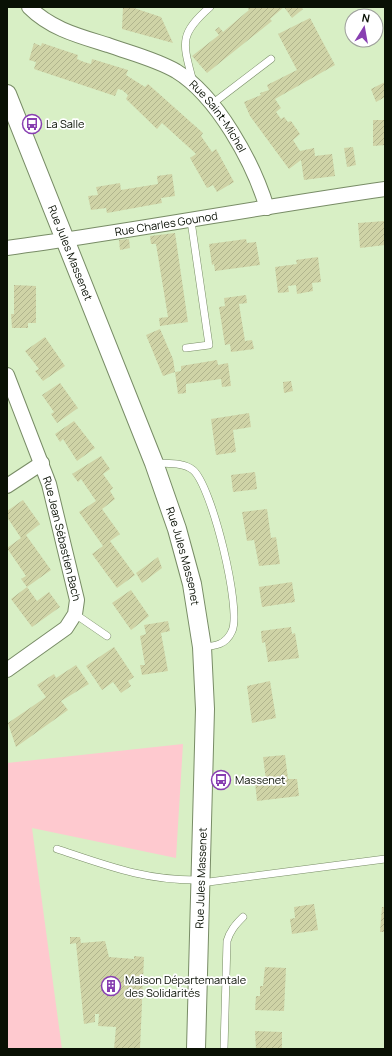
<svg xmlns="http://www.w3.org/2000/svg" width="392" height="1056" font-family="Manrope,sans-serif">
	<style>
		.green { fill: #fec9cf }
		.building { fill: url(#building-hatch) }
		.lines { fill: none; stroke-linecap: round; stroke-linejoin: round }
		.service-casing { stroke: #788c66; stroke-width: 8 }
		.minor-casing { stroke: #788c66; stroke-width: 16 }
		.tertiary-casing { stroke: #788c66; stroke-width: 20 }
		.service { stroke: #fff; stroke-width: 7 }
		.minor { stroke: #fff; stroke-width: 14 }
		.tertiary { stroke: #fff; stroke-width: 18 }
		.labels { text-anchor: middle; stroke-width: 3.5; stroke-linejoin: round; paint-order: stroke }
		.street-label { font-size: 11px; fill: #091004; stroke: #fff }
		.poi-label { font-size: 11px; fill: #091004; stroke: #fff; text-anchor: start }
	</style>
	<defs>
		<pattern id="building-hatch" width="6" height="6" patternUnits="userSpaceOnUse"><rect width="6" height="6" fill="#cfd3a6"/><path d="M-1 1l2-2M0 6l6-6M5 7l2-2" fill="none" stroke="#b0b48d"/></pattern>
	</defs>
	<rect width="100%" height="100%" fill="#d8efc5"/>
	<path class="green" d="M183,744L176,858L32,828L62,1049H7V763Z"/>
	<path class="building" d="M123,7H131L161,17L173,43L122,29Z
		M247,7H301L303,9L292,18L284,7L270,19L272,21L207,73L192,56L219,35L215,30L219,27L223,32L249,10Z
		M310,18L335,65L275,99L281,108L276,112L281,119L284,117L288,122L291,121L300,134L293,140L300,151L314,148L315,156L332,154L335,176L304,180L301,160L289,169L250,116L244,102L261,95L260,93L269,90L267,85L297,70L278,34Z
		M34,43L41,46L42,43L78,55L77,59L84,62L91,64L92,59L128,70L126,75L145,87L148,84L203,133L201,136L212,152L216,149L234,182L217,192L213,185L207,188L190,158L196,154L194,152L162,123L157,129L126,99L128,95L122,90L118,89L115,96L34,69L36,62L29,60Z
		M385,82V97L376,102L371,89Z
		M373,120H385V145L373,146Z
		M353,147L356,165L347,167L344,148Z
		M172,174L175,196L161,198L162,203L107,213L106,208L91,210L88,196L98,195L96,187L120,183L121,190L158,184L157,176Z
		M385,221V245L360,248L358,223Z
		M175,233L188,322L160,326L159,318L168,317L156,244H151L150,236Z
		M129,239L130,248L120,250L119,240Z
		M246,239L247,243L256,242L260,265L215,271L214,264L212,265L209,244Z
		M318,257L321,282L312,283L313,291L297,294L296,285L288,286L289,292L278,293L275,267L297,264L296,260Z
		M14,285L36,286V323H28V328H12L11,314H14Z
		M246,295L247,303L239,304L245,341L252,340L254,349L231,352L230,344L225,345L219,307L225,306L224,298Z
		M160,329L173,359L175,372L163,376L146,335Z
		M45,337L65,366L43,381L35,371L39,369L25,351Z
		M217,360L218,365L228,363L231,386L222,387L221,379L186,384V393L178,394L175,372L181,371V366Z
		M291,381L293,391L284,393L283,382Z
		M60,383L78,408L57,423L51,414L54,412L42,395Z
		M249,413L251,427L233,430L236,452L216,455L211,419Z
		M74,421L95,448L77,461L63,439L60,442L55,434Z
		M101,456L110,469L103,474L113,488L110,491L115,499L102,509L120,534L110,541L135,575L117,588L92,554L103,546L79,512L96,501L81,479L78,482L72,474Z
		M255,472L257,489L233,492L231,475Z
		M23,500L40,524L26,535L51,570L27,587L21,579L26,576L7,548L21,538L7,517V511Z
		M267,509L271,538L276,537L280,564L259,566L254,540L247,541L242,512Z
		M158,557L162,568L142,583L136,573Z
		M292,582L295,602L262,607L259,587Z
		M27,587L37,601L49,592L60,607L32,627L11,599Z
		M131,590L149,616L131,630L112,603Z
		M168,621L170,631L161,633L168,671L142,675L140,665H145L140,636L146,634L144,625Z
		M291,627L292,634L295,633L299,658L268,662L265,642L262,643L261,631Z
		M114,647L134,677L128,681L131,686L121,693L113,682L102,690L86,666Z
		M76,665L89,684L61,701L68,710L16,747L8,723L46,697L37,685L54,674L56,678Z
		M270,681L276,718L252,723L247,686Z
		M285,755L288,779H297L299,796L257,801L255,782L266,780L263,757Z
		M314,904L318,930L292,934L290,919L295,918L294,907Z
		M382,907H385V932H380Z
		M70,937H80L81,943L105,941L109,957L134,959V956L144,957L140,1049H114L116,1027L98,1026L99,1014H95V1022L84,1024L76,943L70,944Z
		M265,967L286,968L284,1011L255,1010L256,996H260V986H263Z
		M255,1031L282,1032V1049H256Z"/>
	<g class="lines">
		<defs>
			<path id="service" d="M193,82C183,43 178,35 210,7
				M212,104L271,59
				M186,348L209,345L191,221
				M155,463C168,464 183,462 193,470C212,486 242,610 232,631C226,645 215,646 202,647
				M75,614L107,636
				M57,849C108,866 146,881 200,880
				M201,883L385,859
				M224,1049L227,941C230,931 235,925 243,917"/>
			<g id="minor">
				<path id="s1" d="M29,7C51,29 79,36 108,45C130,53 155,59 176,71C217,96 253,162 267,208"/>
				<path id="s2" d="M7,248C134,231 259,207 385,189"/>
				<path id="s3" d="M7,375L49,484L77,600L75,614L66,628L7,670"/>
				<path d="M7,486L42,463"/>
			</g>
			<g id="tertiary">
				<path id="s4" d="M7,94L154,463L177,529L192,584L202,647L205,709L196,1049"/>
			</g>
		</defs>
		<use href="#service" class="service-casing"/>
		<use href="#minor" class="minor-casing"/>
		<use href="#tertiary" class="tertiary-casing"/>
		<use href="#service" class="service"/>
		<use href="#minor" class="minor"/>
		<use href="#tertiary" class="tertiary"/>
	</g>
	<defs>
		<symbol id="bus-ring" viewBox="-11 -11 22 22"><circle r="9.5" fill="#fff" stroke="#883fb1" stroke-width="1.5"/><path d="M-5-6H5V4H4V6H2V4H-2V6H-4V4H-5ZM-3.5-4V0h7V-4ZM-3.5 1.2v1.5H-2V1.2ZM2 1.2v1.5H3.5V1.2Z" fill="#883fb1"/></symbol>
		<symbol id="building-ring" viewBox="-11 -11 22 22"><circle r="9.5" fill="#fff" stroke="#883fb1" stroke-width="1.5"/><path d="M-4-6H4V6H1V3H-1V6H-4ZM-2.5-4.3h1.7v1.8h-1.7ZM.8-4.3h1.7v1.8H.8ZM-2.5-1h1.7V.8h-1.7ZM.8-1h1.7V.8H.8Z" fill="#883fb1"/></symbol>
	</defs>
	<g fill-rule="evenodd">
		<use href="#bus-ring" x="21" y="113" width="22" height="22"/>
		<use href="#bus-ring" x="210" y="769" width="22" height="22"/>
		<use href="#building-ring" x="100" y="975" width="22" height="22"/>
	</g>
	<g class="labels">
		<g class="street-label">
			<text dy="4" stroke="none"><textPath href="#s1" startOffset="224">Rue Saint-Michel</textPath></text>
			<text dy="4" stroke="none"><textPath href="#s2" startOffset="161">Rue Charles Gounod</textPath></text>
			<text dy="4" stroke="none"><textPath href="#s4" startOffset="171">Rue Jules Massenet</textPath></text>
			<text dy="4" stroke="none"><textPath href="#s3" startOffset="173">Rue Jean Sébastien Bach</textPath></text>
			<text dy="4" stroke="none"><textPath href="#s4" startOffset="495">Rue Jules Massenet</textPath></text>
			<text transform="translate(201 878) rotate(-88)" y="4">Rue Jules Massenet</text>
		</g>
		<g class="poi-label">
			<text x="46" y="128">La Salle</text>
			<text x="235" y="784">Massenet</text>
			<text x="125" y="984">Maison Départemantale<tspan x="125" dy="13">des Solidarités</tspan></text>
		</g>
	</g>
	<rect width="392" height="1056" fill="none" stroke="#091004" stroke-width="16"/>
	<g transform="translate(364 28) rotate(11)"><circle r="19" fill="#ffffff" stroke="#9d9f9b"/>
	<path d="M0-3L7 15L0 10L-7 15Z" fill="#883fb1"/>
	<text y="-6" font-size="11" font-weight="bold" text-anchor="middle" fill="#091004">N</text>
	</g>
</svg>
